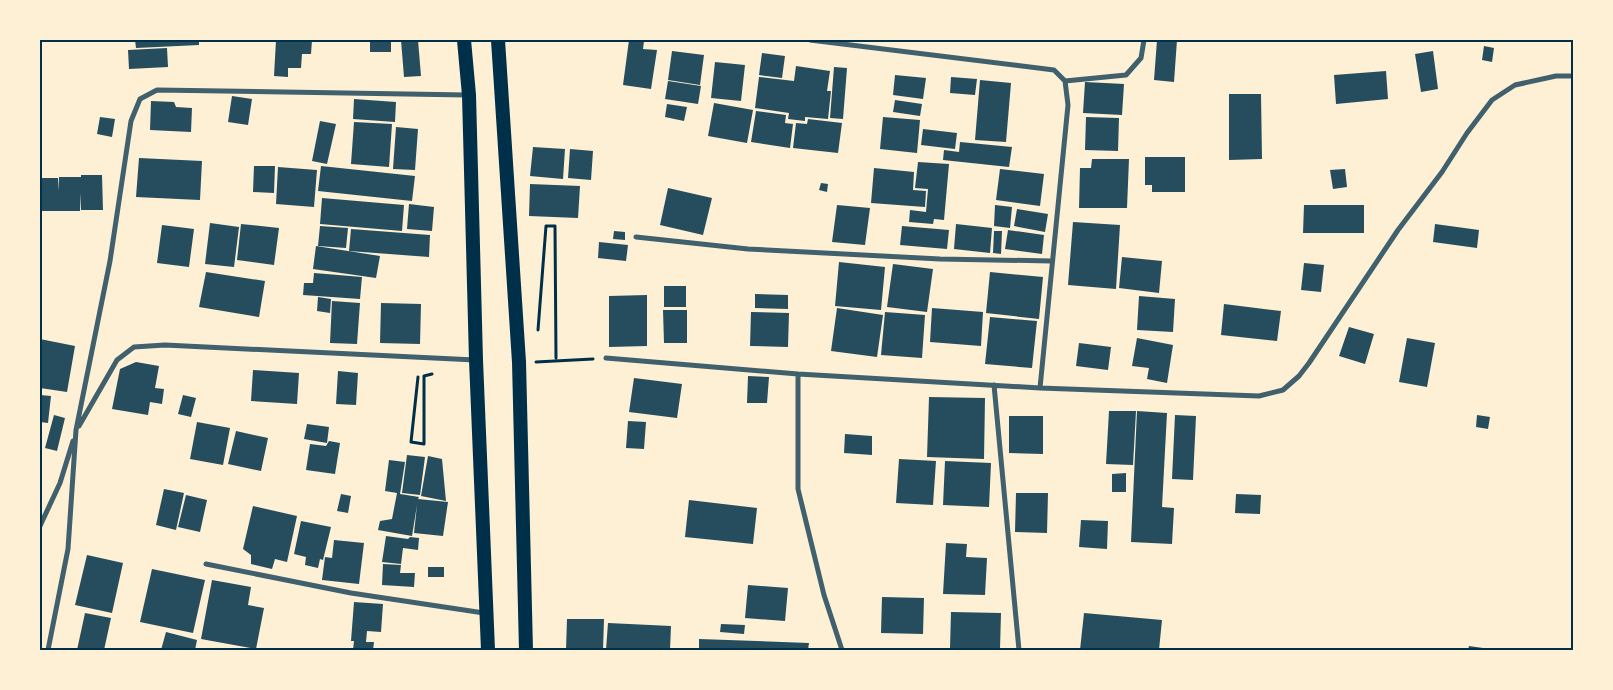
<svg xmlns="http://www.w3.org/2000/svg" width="1613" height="690" font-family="Montserrat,sans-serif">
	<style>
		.building { fill: #264d5e }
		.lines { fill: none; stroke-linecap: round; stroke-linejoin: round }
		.path { stroke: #003049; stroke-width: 3 }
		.minor { stroke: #3f606c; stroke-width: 5 }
		.trunk { stroke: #003049; stroke-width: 14 }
		.neatline { fill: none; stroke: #003049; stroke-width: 2 }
	</style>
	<rect width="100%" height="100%" fill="#fdf0d5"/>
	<path class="building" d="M135,40H199V45L136,48Z
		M276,40H312L311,54H302L301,68H288V77L274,76Z
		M370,40H391V52H370Z
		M401,40H418L421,76L404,77Z
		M629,40L644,41L643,49L657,50L651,89L623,85Z
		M1157,40H1177L1174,82L1154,80Z
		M1484,46L1494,48L1492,62L1482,60Z
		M167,48L168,67L129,69L128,50Z
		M672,51L704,55L700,85L668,80Z
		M1433,51L1438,89L1421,92L1415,54Z
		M762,53L785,56L782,78L759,75Z
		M715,62L745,65L741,101L711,98Z
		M796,66L830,71L827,91H831L828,119L805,117V121L788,119L789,113L755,108L759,77L794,81Z
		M834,67L847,68L843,119L830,118Z
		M1386,71L1388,99L1336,104L1334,75Z
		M895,75L926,78L923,99L893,95Z
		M951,77L977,79L975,95L950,93Z
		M980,80L1011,83L1006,142L975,140Z
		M668,81L701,86L698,104L665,99Z
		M1085,82L1124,84L1122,115L1083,113Z
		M1229,94H1261L1262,159L1229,160Z
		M232,96L252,99L248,125L228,122Z
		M354,99L396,102L395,122L353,119Z
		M895,100L922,104L920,116L893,112Z
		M151,101L174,102L176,107L192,108L191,132L150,130Z
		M714,103L753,110L747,143L708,136Z
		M667,104L687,107L684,121L665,117Z
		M756,111L786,115L785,123L793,124L790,148L751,142Z
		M100,117L115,119L112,137L97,134Z
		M883,117L920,120L917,153L880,149Z
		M1086,117L1119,118L1118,151L1085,150Z
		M808,119L842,123L838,153L793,148L796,123L807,124Z
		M320,121L336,124L327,164L312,161Z
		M354,122L392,124L389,167L351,164Z
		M396,127L418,129L415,170L393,169Z
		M923,129L957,133L955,149L921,145Z
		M960,142L1012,147L1009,167L943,160L944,150L959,152Z
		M533,147L565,149L563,179L530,176Z
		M570,149L593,151L591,180L568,178Z
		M1145,157H1185V192H1152V185H1145Z
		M139,158L202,161L200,200L136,197Z
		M1092,159H1129L1127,208H1079L1080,168H1091Z
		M918,162L949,164L944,220L934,219L933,224L909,222L910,210L926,212L928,189L915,188Z
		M254,166H275L274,193L253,192Z
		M321,166L415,176L412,201L318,191Z
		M278,167L317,170L314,207L276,204Z
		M874,168L914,172L913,190L926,191L925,207L871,203Z
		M1000,169L1044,174L1040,206L996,200Z
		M1345,169L1347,187L1333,189L1330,170Z
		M81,175H102L103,210H81L80,193V211H40V178H58L59,191V177H81Z
		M821,183L828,184L827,192L819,190Z
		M530,184L580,186L578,218L529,216Z
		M668,188L712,198L703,235L660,225Z
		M322,198L404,205L402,231L320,224Z
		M409,204L434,207L432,231L407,229Z
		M837,205L870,208L865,245L832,242Z
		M995,205L1012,207L1010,228L994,226Z
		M1304,205H1364V233H1303Z
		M1017,209L1048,214L1045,232L1014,226Z
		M1073,222L1120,225L1116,289L1068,285Z
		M210,223L239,227L234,267L205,264Z
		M241,224L279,228L274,265L237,260Z
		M956,224L992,228L990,253L954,249Z
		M1435,224L1479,230L1477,248L1433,242Z
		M162,225L194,229L189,267L157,263Z
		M320,226L348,228L346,248L318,246Z
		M902,226L949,230L947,249L900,245Z
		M351,229L430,235L429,257L349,251Z
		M1008,230L1044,235L1042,254L1005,249Z
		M614,231L625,232V240L613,239Z
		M994,231H1002L1001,254L993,253Z
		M599,242L628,245L626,261L598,258Z
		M316,246L380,256L376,278L313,269Z
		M1122,257L1162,261L1159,293L1119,288Z
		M839,262L885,267L881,310L835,306Z
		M1304,263L1324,265L1321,292L1301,290Z
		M893,264L933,269L927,312L887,307Z
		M206,272L265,281L259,317L199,307Z
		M990,272L1043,277L1039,319L986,313Z
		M314,273L362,277L360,299L303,295L304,283H313Z
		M664,286H686V307H664Z
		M755,294L788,295V309L755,308Z
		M647,295V346L609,347V296Z
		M1139,296L1175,299L1173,332L1137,330Z
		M318,297L331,299L330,313L317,311Z
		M332,301L360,303L357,344L330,343Z
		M381,303L421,304L420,344L380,343Z
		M1224,304L1281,311L1277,341L1221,335Z
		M837,308L883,315L877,357L831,351Z
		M932,308L983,312L981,346L930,342Z
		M663,310H687V343H664Z
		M751,312L789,313L788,347L750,346Z
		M885,312L925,315L922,358L881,355Z
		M990,317L1037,321L1032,368L985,364Z
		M1349,327L1374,334L1365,364L1339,356Z
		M1137,338L1173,345L1167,383L1147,379L1149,368L1132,366Z
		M1407,338L1435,343L1427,387L1399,382Z
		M40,339L75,346L67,392L40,388Z
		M1079,343L1111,347L1108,370L1076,366Z
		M136,362L159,366L155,388L164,389L162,404L150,402L148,415L112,409L120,369Z
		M253,370L299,373L297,404L251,401Z
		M338,371L358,373L356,405L336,404Z
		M748,376L769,377L767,403H747Z
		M634,378L682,384L677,418L629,412Z
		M40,395L51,396L48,423L40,422Z
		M183,395L196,398L191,417L178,414Z
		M929,397L985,398L984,459L927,457Z
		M1109,411H1136L1133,465L1106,464Z
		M1137,411L1167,413L1162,507L1174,508L1172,544L1131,542Z
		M54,415L65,418L57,451L45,448Z
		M1175,415L1196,416L1193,480L1172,479Z
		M1477,415L1490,417L1488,429L1476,427Z
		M1009,416H1043V454L1009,453Z
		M628,421L646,422L644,449L626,448Z
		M197,422L230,428L223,465L190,459Z
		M307,424L329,427L327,443L304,439Z
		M236,431L268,438L261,471L228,464Z
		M845,434L872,436V455L844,453Z
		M329,441L340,443L335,474L306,470L310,444L326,446Z
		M407,455L425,457L420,495L402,493Z
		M428,456L442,459L446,501L421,496Z
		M899,459L936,461L933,505L896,503Z
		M389,460L405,462L400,494L419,497L418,499L448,502L443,536L414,533L417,505L412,536L378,530L380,521L392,519L397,493L385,491Z
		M945,461L991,463L989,507L943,505Z
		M1126,473V492H1112V474Z
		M164,489L184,493L176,530L156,525Z
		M1016,493H1048L1047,533L1015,532Z
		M341,494L351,496L348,513L337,511Z
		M1236,494L1261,495L1260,514L1235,513Z
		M186,495L207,500L200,532L178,527Z
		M689,500L757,508L753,544L685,537Z
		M253,506L297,516L287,562L275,559L272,569L251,564V555L243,549Z
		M1081,520L1108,521L1107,549L1079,547Z
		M301,521L331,527L323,560L320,559L318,568L305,565L306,557L294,554Z
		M386,536L408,539L410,537L419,538L418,550L403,548L401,564L382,562Z
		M334,540L364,543L359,584L322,580L325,557L332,558Z
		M946,543L967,544L966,557L987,558L985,595L943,594Z
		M87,555L123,563L112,613L75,605Z
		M383,564L401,565L400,573H415L414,587L382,585Z
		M428,567H444V577H428Z
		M152,569L205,580L193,633L140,622Z
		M212,580L251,587L248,605L264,608L256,649L201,639Z
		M748,585L788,588L785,621L745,618Z
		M882,597L924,598L923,634L881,633Z
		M354,602L383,604L381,632L367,631L366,642H374L373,650H353L354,641H351Z
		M951,612L1001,613L1000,649L950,648Z
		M85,613L111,618L104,650H77Z
		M1084,613L1162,620L1159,650H1080Z
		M567,619H604L603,650H566Z
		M608,623L671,626L670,650H606Z
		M721,624L745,625L744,634L720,632Z
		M166,632L197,640L195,650H161Z
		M699,639L809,643L808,650H699Z
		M1469,646L1483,648L1482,650H1468Z"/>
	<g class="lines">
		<path class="path" d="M538,330L546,226H555L556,358
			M536,362L593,359
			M418,377L411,442L424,444V376L432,374"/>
		<path class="minor" d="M810,40L1054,70L1065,81L1068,105L1040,388
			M1065,81L1126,75L1141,58L1144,40
			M636,237L748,249L940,259L1051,261
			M606,358L798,374L1040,388L1259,396L1283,390L1299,376L1309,363L1398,230L1442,172L1467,133L1492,100L1515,85L1556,76H1573
			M798,374V489L824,595L842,650
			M994,385L1019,650
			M79,426L117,360L134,347L165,345L475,360
			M40,526L60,483L73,441
			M206,564L351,593L484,613
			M48,650L68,549L76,430L110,261L131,121L140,99L157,90L467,95"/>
		<path class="trunk" d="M464,40L469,95L476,360L488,650
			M498,40L519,362L526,650"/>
	</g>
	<rect width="1613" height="690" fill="none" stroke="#fdf0d5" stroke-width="82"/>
	<rect x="41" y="41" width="1531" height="608" class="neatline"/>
</svg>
